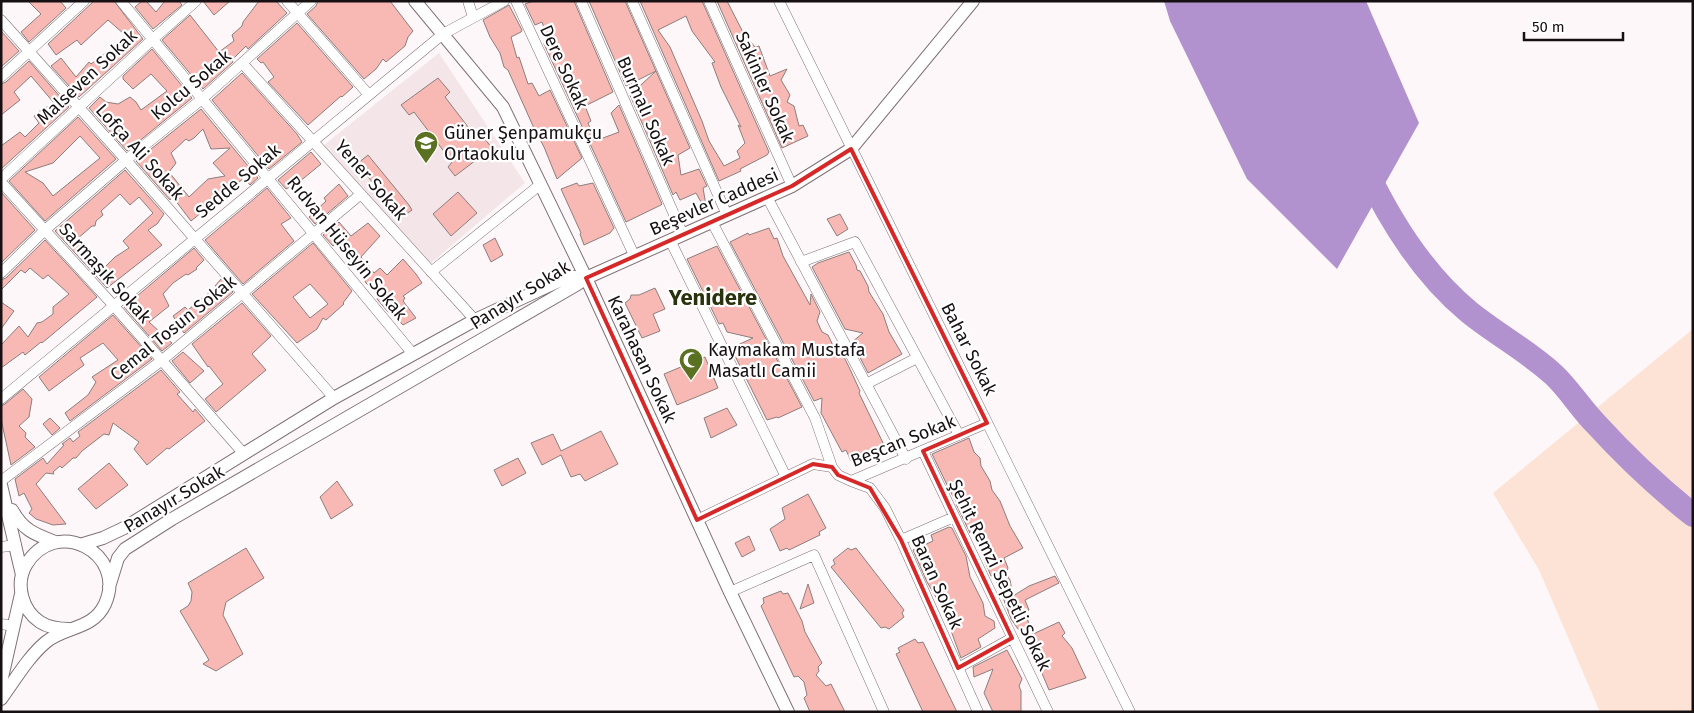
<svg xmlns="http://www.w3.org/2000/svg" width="1694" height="713" font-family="'Fira Sans',sans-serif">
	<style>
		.built { fill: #f4e5e9 }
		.green { fill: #fde3d5 }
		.water { fill: #b191ce }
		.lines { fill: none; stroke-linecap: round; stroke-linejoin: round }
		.river { stroke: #b191ce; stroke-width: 24 }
		.building { fill: #f8b8b4; stroke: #8d7e7c; fill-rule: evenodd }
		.minor-casing { stroke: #807276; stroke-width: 11 }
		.tertiary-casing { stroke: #807276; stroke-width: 14 }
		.minor { stroke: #fff; stroke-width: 10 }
		.tertiary { stroke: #fff; stroke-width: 12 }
		.marked { fill: none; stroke: #d62828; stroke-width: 4; stroke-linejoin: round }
		.labels { text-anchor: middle; stroke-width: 4.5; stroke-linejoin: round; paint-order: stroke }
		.street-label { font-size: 18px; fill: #161012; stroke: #fff }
		.poi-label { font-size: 18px; fill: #161012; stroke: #fff; text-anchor: start }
		.district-label { font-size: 22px; font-weight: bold; fill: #28330d; stroke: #fff }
	</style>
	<rect width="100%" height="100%" fill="#fef7f9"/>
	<path class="built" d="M439,53L525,183L430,264L324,145Z"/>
	<path class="green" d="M1693,329V712H1600L1539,570L1493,493Z"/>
	<path class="water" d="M1164,1H1366L1419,123L1337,269L1247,179L1170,21Z"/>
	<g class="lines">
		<path class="river" d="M1365,168C1390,221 1423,274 1469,312C1496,334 1528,351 1554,375C1569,389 1581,409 1596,424C1626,457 1658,487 1693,515"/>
	</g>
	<path class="building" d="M28,1H60L66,8L29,42L21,32L41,14Z
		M94,1H114L143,39L79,97L51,66L61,58L76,77L89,62L91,64L106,53L110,58L116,45L126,38L124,34L108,20L81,45L77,40L56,55L48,44Z
		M142,1H146L156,12L165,1H179L182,5L153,29L135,7Z
		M203,1H230L214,15Z
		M259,1H276L287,13L248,49L246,46L232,60L233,62L203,89L162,40L190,15L219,52L234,41L232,35L242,26L243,22Z
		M318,1H390L413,31L408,37L405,46L386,62L383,59L376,69L364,79L307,14L316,6Z
		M534,1H574L613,92L585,106L591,121L588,123L595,141L619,132L611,113L619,105L662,204L661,205L626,222L544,44L547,36L542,22L535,25L525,4Z
		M589,1H625L656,71L626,86Z
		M640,1H702L769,152L767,155L740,169L741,171L719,181ZM686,16L692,31L715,62L712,63L721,87L741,127L738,125L745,143L737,151L740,158L724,166L709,141L702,121L670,47L658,30Z
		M717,1H727L748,42L750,41L755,47L759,46L770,76L787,69L781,80L790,95L787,102L794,106L799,126L803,125L808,136L782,148Z
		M509,5L522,30L521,32L511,37L517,58L519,57L528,84L532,83L539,96L550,90L582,158L557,179L544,147L533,126L508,70L504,67L500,53L490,37L483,20Z
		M297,23L353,87L342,97L341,96L308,125L268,82L274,77L263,62L261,63L257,59Z
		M1,31L19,51L1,67Z
		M152,49L192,98L127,151L89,108L100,97L106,102L118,104L130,97L136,102L141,110L167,91L151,74L133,89L123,79V76Z
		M29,61L69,107L1,169V146L20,132L25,137L39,123L34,116L38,112L54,103L31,76L14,92L20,100L1,115V84L6,82Z
		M656,71L690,148L678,155L681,175L699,169L707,186L703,188L707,211H706L696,193L680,200L676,192L673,195L630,95Z
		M242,73L297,134L302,142L269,169L212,100Z
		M438,78L450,92L445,97L475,136L480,133L492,148L455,176L448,167L452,162L414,112L409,115L401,105Z
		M201,109L258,178L250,185L244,178L191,221L172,196L170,200L136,161ZM203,129L211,149L230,148L213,163L225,176L208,179L189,197L169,172L176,163L171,153L186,139L189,141L194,138Z
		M78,117L116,159L45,221L9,181ZM80,136L100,158L53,196L43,183L25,172L53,163Z
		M311,152L321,164L299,182L286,189L278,180Z
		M368,155L409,205L412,210L402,217L357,164Z
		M125,170L164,214L157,224L148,230L162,245L107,288L55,231ZM120,194L130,205L139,197L153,213L123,241L129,248L115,257L103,269L76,240L92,226H95L96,221L103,215L101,211Z
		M577,183L579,186L593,183L614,228L610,233L584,245L580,234L581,233L561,189Z
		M339,184L348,196L315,224L309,217L326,201L324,198Z
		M267,188L291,218L281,224L294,241L243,284L205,240Z
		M1,192L35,230L1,263Z
		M458,192L477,213L451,236L433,214Z
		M840,214L848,229L837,236L827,219Z
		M339,222L351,236L368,223L380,236L361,257L374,273L380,268L387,275L403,259L416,274L422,283L403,296L405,298L403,301L416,318L403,325L390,311L388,312L377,299L379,296L366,283L342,238L333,246L323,235Z
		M769,228L774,239L777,238L783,256L810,305L811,294L820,312L817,321L822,332L828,335L837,354L841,351L849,367L860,391L859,393L885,447L876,451L867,454L866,453L851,461L846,450L842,452L821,413L822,398L814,401L730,242L748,233L749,235Z
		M495,238L503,255L491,262L483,245Z
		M45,240L97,297L42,343L41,342L25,355L23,352L1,368V345L19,326L28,337L37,323L42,322L53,314V307L69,294L48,275L43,279L30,268L25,273L21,270L1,290V280L6,278Z
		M313,243L352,291L343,303L344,304L326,320L323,318L317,329L297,343L252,294ZM310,284L328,304L310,318L293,297Z
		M717,246L802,407L778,418L777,417L767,420L731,348L753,338L727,332L723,323L719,324L687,259Z
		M194,248L204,260L196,268L197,269L188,275L186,274L173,283L163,294L169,306L149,322L172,343L162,351L124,307Z
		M849,252L856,265L857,270L860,271L868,286L869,292L883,314L889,332L902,354L868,373L852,342L863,333L845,329L812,267L818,263Z
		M221,279L233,292L184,333L173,316L185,307L188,310L216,287L215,286Z
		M655,288L665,309L653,314L660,331L642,338L625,303L630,299L631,295H639Z
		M1,302L14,311L1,329Z
		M242,303L271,336L252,354L266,370L216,412L205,399L223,384L209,366L208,367L192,344Z
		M113,315L152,359L70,421L65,413L88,395L96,382L92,377L118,360L103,343L80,358L84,365L49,391L39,377Z
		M183,352L204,371L190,383L172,361Z
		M705,357L718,388L677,405L664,374Z
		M161,370L180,392L177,394L193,412L195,409L205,421L169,449L167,448L147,465L134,449L139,442L113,423L109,435L104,434L82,451L76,458H73L62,468L60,466L53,472L54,474L46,473L36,484L66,524L53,525L36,519L29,513L32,509L24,493L19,496L15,479L43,458L47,464L64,445L62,444L70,438L73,442L80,436L78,432Z
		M23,389L32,399L29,417L19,426L26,433L25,437L35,447L11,465L1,419V406L5,404Z
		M727,408L737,425L711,438L704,418Z
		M50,418L60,428L52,435L43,424Z
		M601,431L618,464L585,481L580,474L571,477L561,455L542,465L531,443L553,434L561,451Z
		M969,438L974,452L980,458L981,466L990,481L992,490L1000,501L1010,526L1023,548L1004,558L1008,568L1006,573L1010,580L1013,596L1029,586L1055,576L1059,583L1025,600L1029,610L1025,613L1033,634L1059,622L1065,633L1062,636L1072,648L1086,678L1049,690L1041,671L1044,665L1039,664L1030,643L1037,640L1018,629L1011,619L999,587L993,575L991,576L970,526V533L956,504L957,503L950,491L932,454Z
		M518,458L526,473L502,486L494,470Z
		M109,463L128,485L96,509L78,489Z
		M337,481L353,505L331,519L320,497Z
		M808,494L826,528L819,532L820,535L789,550L787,548L780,551L770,529L785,519L782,508Z
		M949,527L952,528L966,556L970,577L983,603L985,616L994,621L995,628L978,639L981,647L961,658L943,609L927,582L913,550L933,541L931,535Z
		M749,536L755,550L742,557L735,543Z
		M246,548L264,578L226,602L223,615L243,654L216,671L203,664L209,660L180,611L188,606L191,601L192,592L188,583Z
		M848,548L851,550L856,548L904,610L902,613L904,617L889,629L885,627L881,628L831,567L835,564L833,560Z
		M808,584L814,603L800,609Z
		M781,591L783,594L788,593L802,621L805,632L822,663L818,667L819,671L816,675L826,686L831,684L845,712H810L804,698L807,695L804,682L798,676L794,677L761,606L764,603L763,598Z
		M915,639L918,643L923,642L957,712H923L896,654L900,652L898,648Z
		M1007,650L1022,679L1019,686L1021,691V712H993L984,693L993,669L974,677L973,667Z"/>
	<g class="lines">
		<defs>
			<path id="minor" d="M121,1L413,354
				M287,1L369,95
				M468,1L473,17
				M516,1L634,255
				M581,1L683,235
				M632,1L727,215
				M709,1L792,186
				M779,1L1130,712
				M1,20L126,160L334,398
				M242,63L475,320
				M1,77L84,1
				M1,179L153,39L196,1
				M1,182L114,306L244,454
				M767,197L906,459
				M712,222L815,418L832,467
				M670,240L786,477
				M801,262L855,242L959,435
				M431,272L541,184
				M1,273L45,230L126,160L202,99L311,1
				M866,384L917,358
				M1,399L443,34L504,1
				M923,451L1048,712
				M1,481L161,361L361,194
				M851,481L870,488L885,508L901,540L978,712
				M697,520L813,464L832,467L838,475L851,481L987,423
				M901,540L954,517
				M1,547L16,545
				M730,592L814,555L884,712
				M1,624L14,626
				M958,668L1012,638"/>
			<path id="tertiary" d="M415,1L503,107L586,278L730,592L788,712
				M586,278L792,186L851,149L973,1
				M1,485L22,575
				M12,510C23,530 34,534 55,542
				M83,544L103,538L124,528L334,398L475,320L563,279L574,277L586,278L576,285L172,519L125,549L118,558L109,587
				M1,682L21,594
				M1,699C15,680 28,657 46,642C65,626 93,630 105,604C128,553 55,515 26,565C15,584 22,610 40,622C49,628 59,629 70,629"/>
		</defs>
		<use href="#minor" class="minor-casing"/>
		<use href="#tertiary" class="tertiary-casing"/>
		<use href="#minor" class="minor"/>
		<use href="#tertiary" class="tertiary"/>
	</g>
	<path class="marked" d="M851,149L987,423L923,451L1012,638L958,668L901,540L870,488L838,475L832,467L813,464L697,520L586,278L792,186Z"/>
	<defs>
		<symbol id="school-pin" viewBox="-11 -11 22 30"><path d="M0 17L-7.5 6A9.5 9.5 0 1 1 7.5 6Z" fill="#5a7121" stroke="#fff"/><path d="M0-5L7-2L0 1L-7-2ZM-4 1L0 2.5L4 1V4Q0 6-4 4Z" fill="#fff"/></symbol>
		<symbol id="mosque-pin" viewBox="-11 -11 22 30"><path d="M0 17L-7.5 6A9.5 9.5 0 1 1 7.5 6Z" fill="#5a7121" stroke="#fff"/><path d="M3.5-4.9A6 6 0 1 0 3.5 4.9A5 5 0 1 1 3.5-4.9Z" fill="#fff"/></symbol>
	</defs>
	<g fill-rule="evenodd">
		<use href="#school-pin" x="412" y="129" width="28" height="38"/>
		<use href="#mosque-pin" x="677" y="346" width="28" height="38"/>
	</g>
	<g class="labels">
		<g class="street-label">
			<text transform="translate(564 67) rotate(65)" y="6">Dere Sokak</text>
			<text transform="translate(87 77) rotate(-43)" y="6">Malseven Sokak</text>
			<text transform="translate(191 85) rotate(-40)" y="6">Kolcu Sokak</text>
			<text transform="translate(765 87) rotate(66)" y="6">Sakinler Sokak</text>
			<text transform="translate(646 111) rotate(66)" y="6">Burmalı Sokak</text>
			<text transform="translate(140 152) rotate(48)" y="6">Lofça Ali Sokak</text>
			<text transform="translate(371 180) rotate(49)" y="6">Yener Sokak</text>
			<text transform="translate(238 181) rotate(-40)" y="6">Sedde Sokak</text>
			<text transform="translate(714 202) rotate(-24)" y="6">Beşevler Caddesi</text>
			<text transform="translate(347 248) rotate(51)" y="6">Rıdvan Hüseyin Sokak</text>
			<text transform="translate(105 273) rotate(48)" y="6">Sarmaşık Sokak</text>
			<text transform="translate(520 295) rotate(-32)" y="6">Panayır Sokak</text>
			<text transform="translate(173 328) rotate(-39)" y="6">Cemal Tosun Sokak</text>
			<text transform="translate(969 349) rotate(63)" y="6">Bahar Sokak</text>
			<text transform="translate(642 359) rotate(65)" y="6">Karahasan Sokak</text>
			<text transform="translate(903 441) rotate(-22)" y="6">Beşcan Sokak</text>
			<text transform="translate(174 499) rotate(-31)" y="6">Panayır Sokak</text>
			<text transform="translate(1000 575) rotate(64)" y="6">Şehit Remzi Sepetli Sokak</text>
			<text transform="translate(937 582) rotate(66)" y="6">Baran Sokak</text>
		</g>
		<g class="poi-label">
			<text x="444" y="139">Güner Şenpamukçu<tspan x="444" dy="21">Ortaokulu</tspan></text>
			<text x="708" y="356">Kaymakam Mustafa<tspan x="708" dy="21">Masatlı Camii</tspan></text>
		</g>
		<g class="district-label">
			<text x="713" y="305">Yenidere</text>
		</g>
	</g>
	<rect width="1694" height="713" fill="none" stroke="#161012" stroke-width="5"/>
	<path d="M1524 32v8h99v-8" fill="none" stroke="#161012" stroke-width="2.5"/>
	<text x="1532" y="32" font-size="15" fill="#161012" stroke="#ffffff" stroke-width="4" paint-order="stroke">50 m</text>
</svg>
